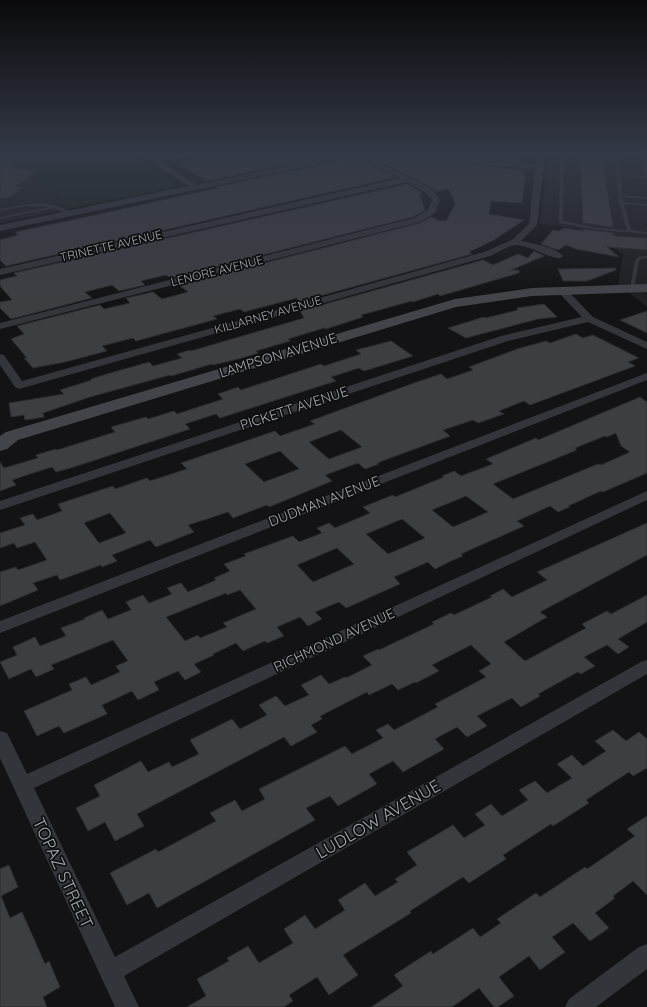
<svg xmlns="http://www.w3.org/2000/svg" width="647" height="1007" font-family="Quicksand,sans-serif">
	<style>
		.built { fill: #1f1f22 }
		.green { fill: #1d241d }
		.building { fill: #3d3e42; stroke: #2d2d31; fill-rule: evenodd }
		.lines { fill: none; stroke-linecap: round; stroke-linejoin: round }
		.service { fill: #34353a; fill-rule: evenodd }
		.minor { fill: #34353a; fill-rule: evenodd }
		.secondary { fill: #41454a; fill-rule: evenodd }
		.labels { text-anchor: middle; stroke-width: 3.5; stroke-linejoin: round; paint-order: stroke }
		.far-street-label { font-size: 12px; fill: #a4acb6; stroke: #0e0e0f }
		.street-label { font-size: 14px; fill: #a4acb6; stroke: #0e0e0f }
		.near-street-label { font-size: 17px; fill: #a4acb6; stroke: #0e0e0f }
	</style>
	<rect width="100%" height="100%" fill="#131315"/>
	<path class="built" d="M549,154H647V307L618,284L623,254L583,229L540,224Z
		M0,157L54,159L34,175L72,208L0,223Z"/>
	<path class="green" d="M0,154H132L179,186L72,208L34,175L54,159L0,157Z"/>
	<path class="building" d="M216,154H335L207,181L178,164L186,163L182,161Z
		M366,154L520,155L521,162L482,160L477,164L482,166L523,170L525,178L522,203L491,201L489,214L524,220L494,240L469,252L472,254L298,302L297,298L244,312L240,309L213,316L217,319L136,341L133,338L102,346L107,351L65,362L33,368L24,358H27L11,339L24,334L17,326L100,305L104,309L130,303L126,298L153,292L162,299L188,292L179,285L420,223L431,217L440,221L442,220L446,221L455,204L453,197L448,189L435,191L433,188Z
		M580,154H601L613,227L583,223Z
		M355,158L396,177L6,266L0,260V240L18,235L15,232L110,212H109L218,188L216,187Z
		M0,159L18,169L36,170L15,187H23L9,198H2L0,199Z
		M407,184L422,193H419L425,210L413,217L171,278L166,275L141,281L145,285L119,291L112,285L85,292L92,298L11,319L0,308V302L12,300L0,286V280L17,276L14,273Z
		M564,228L584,231L583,229L613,233L614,236L647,238V250L607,247L619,257L576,249L566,245L558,250L541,244L553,230L559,231Z
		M534,251L544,256L511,270H519V273L440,296L438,294L413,302L412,301L361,315L363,317L326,329L324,328L288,339L290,341L256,351L258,353L242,358L213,365L212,364L171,376L170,375L90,397L43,413L44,417L25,420L24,415L11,417L9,403L64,394L60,390L92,380L91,379L107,374L149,362L153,366L182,358L177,354L190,350L191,351L304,318L300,311L483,260L493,265L518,254L528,258Z
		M616,268V270L587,281H563L558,269Z
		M544,304L557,317L538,319L466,338L448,328L484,317L486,318L518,310L517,308Z
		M647,311V333L620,320Z
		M576,334L583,338L593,335L639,358L628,362L635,366L530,405L524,401L499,411L504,414L478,423L473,420L443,430L450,436L377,463L379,464L365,469L358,463L325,475L332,481L269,507L267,505L233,518L228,512L210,518L188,525L194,532L156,547L150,540L112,555L117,561L102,567L101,565L60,580L57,575L33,583L38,590L0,606V572L16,567L18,570L47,560L35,542L17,548L14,543L0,548V533L25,525L20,518L33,514L37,520L62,511L58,504L113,486L115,489L147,478L150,481L187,469L181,463L275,431L280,436L315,424L310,421L414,383L441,374L447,379L473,370L469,367L517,349L546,341L550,343ZM341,430L362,447L329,459L309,442ZM280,451L299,469L264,482L245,464ZM110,513L126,533L99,543L84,523Z
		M391,341L413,356L364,371L359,368L331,377L336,381L220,418L216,414L185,424L190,429L74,467L56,472L52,467L30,474L12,480L16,485L0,491V462L4,468L38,458L36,455L56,449L57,450L115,432L111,427L146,417L148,419L174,411L177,414L223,399L218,394L238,387L241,390L321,364L324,366L361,354L356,350Z
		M640,397L647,402V473L603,492L601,491L568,506L570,507L558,512L550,506L517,521L524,526L461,554L463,556L451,561L435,569L428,562L394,577L400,584L346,608L339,602L315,612L322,619L308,626L300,617L277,627L284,636L267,643L265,641L243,651L236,643L213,654L214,655L194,664L201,672L185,680L178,671L154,682L159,690L138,700L132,691L102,705L107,714L64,733L59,726L37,736L24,711L72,690L69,684L86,677L91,685L120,672L116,666L128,661L113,640L51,665L54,669L36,677L31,669L9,679L0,662L17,655L13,647L35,637L40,646L66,636L61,628L85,619L84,618L102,610L108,619L131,610L126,602L143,595L149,603L172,594L167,588L181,583L188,592L216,580L214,578L230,571L224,564L246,556L244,554L293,536L299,542L322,533L317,528L329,523L335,528L370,513L363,507L393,495L395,497L444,477L442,476L454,471L461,476L493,464L486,459L536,438L538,440ZM616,433L621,446L630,452L601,465L598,464L513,499L493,484L577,450L575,448L605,436L607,437ZM466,496L488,512L453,527L432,510ZM402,519L425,538L388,554L366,534ZM337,548L354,564L313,582L297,565ZM240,590L256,609L223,623L227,627L200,638L198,635L185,641L166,617L226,593L227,595Z
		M647,523V555L540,612L547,617L504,642L525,661L586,628L582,624L607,611L611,614L647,595V622L618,639L629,647L618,654L607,645L584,657L595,666L581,674L578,672L538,694L540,696L521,707L512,698L477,716L487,726L467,737L457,727L435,739L444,749L403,772L393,761L369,774L377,784L338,806L330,796L306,808L315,820L157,908L149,893L127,905L110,873L156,849L158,852L216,821L210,813L235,800L242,811L265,799L259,789L345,746L352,754L383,738L376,730L388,724L394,730L438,707L435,704L486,677L479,671L491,664L471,645L432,665L439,671L416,683L415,682L398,690L392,684L369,695L367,692L320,716L322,719L311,725L317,732L291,746L284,737L137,814L144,826L115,841L105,822L88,831L76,808L100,796L94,785L141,761L148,772L169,762L172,767L199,754L190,740L232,719L240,729L267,715L259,705L276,696L285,706L309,695L301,685L321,675L329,684L345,677L346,678L372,665L363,656L378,649L379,650L434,624L432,622L451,613L454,615L492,597L490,596L503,589L512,597L547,580L537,572Z
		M613,730L626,741L639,732L647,739V768L633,776L629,772L586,800L589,803L553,826L551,824L503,855L506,859L469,883L463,877L410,911L411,913L343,955L358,975L329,995L317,977L289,995L293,1001L284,1007H187L206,996L197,979L229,961L227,958L248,946L259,963L293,943L284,929L305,915L315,929L345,910L338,900L365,883L375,896L398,882L395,879L417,865L407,852L453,825L464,838L485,825L475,814L491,804L502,816L528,800L519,790L535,781L547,793L572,778L557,764L572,755L583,766L606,751L595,741Z
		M647,816V895L633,881L613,896L615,898L595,913L609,928L590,941L573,923L552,937L565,952L540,970L529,956L499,977L514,996L498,1007H494L479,988L452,1007H371L403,986L394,975L431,951L433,954L473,928L480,937L501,923L497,919L536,893L540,897L585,867L587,869L635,836L627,829Z
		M9,865L18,887L1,896L10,918L22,912L45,964L49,961L60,987L43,997L47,1007H0V869Z"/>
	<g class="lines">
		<path class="service" d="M560,154H564L563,221L599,228L627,230L619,203L615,154H619L620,175L645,176L641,154H645L647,166V178L621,177L622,195L647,197V199L622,197L624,202L647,204V206L624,204L631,230L647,232V234L599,230L559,223Z
			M35,203C48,203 61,206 71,213L67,214L54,208L0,219V217L49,207L27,206L0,211V209Z
			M647,256V258L641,259L639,261L634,288L630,289V288L635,261L638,257Z"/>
		<path class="minor" d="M140,154H149L155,158L174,154H191L187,156L160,161L197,185L343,154H363L432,189L440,200L435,213L420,222L0,329V323L414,218L428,210L432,200L426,193L407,182L0,275V269L401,178L355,156L0,231V225L188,186Z
			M537,154H545L537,225L521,241C534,244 553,246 563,256L561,258C552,260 529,245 516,245C510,245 496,253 490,256L19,389L15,387L0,365V354L4,355L22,381L484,252L512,240L529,224L535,169L482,165L478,163L482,161L536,164Z
			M562,288L566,289L593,317L647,342V349L588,322L508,341L0,510V501L501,336L582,317L557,291Z
			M647,373V380L0,633V621Z
			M647,491V500L34,788L115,957L641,662L647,660V674L124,976L139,1007H115L0,758V731L7,733L27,774Z
			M647,944V969L596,1007H565L569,999L639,947Z"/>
		<path class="secondary" d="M647,284V292L532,296L456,307L18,440L7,449L0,451V436L6,432L455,299L532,288Z"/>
	</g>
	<linearGradient id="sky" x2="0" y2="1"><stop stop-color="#0a0a0c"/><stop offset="0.52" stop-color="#333946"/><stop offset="1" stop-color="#333946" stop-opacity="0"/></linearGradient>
	<rect width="647" height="295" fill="url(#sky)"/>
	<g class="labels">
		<g class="far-street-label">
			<text transform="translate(111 246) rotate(-13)" y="4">TRINETTE AVENUE</text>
			<text transform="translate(217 271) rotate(-14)" y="4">LENORE AVENUE</text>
			<text transform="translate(268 315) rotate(-16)" y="4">KILLARNEY AVENUE</text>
		</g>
		<g class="street-label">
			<text transform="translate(278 355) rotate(-17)" y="5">LAMPSON AVENUE</text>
			<text transform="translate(294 408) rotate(-18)" y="5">PICKETT AVENUE</text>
			<text transform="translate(324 501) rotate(-21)" y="5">DUDMAN AVENUE</text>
			<text transform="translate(334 640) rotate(-25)" y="5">RICHMOND AVENUE</text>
		</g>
		<g class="near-street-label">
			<text transform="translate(378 819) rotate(-30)" y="6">LUDLOW AVENUE</text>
			<text transform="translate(63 873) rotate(65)" y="6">TOPAZ STREET</text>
		</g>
	</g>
</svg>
